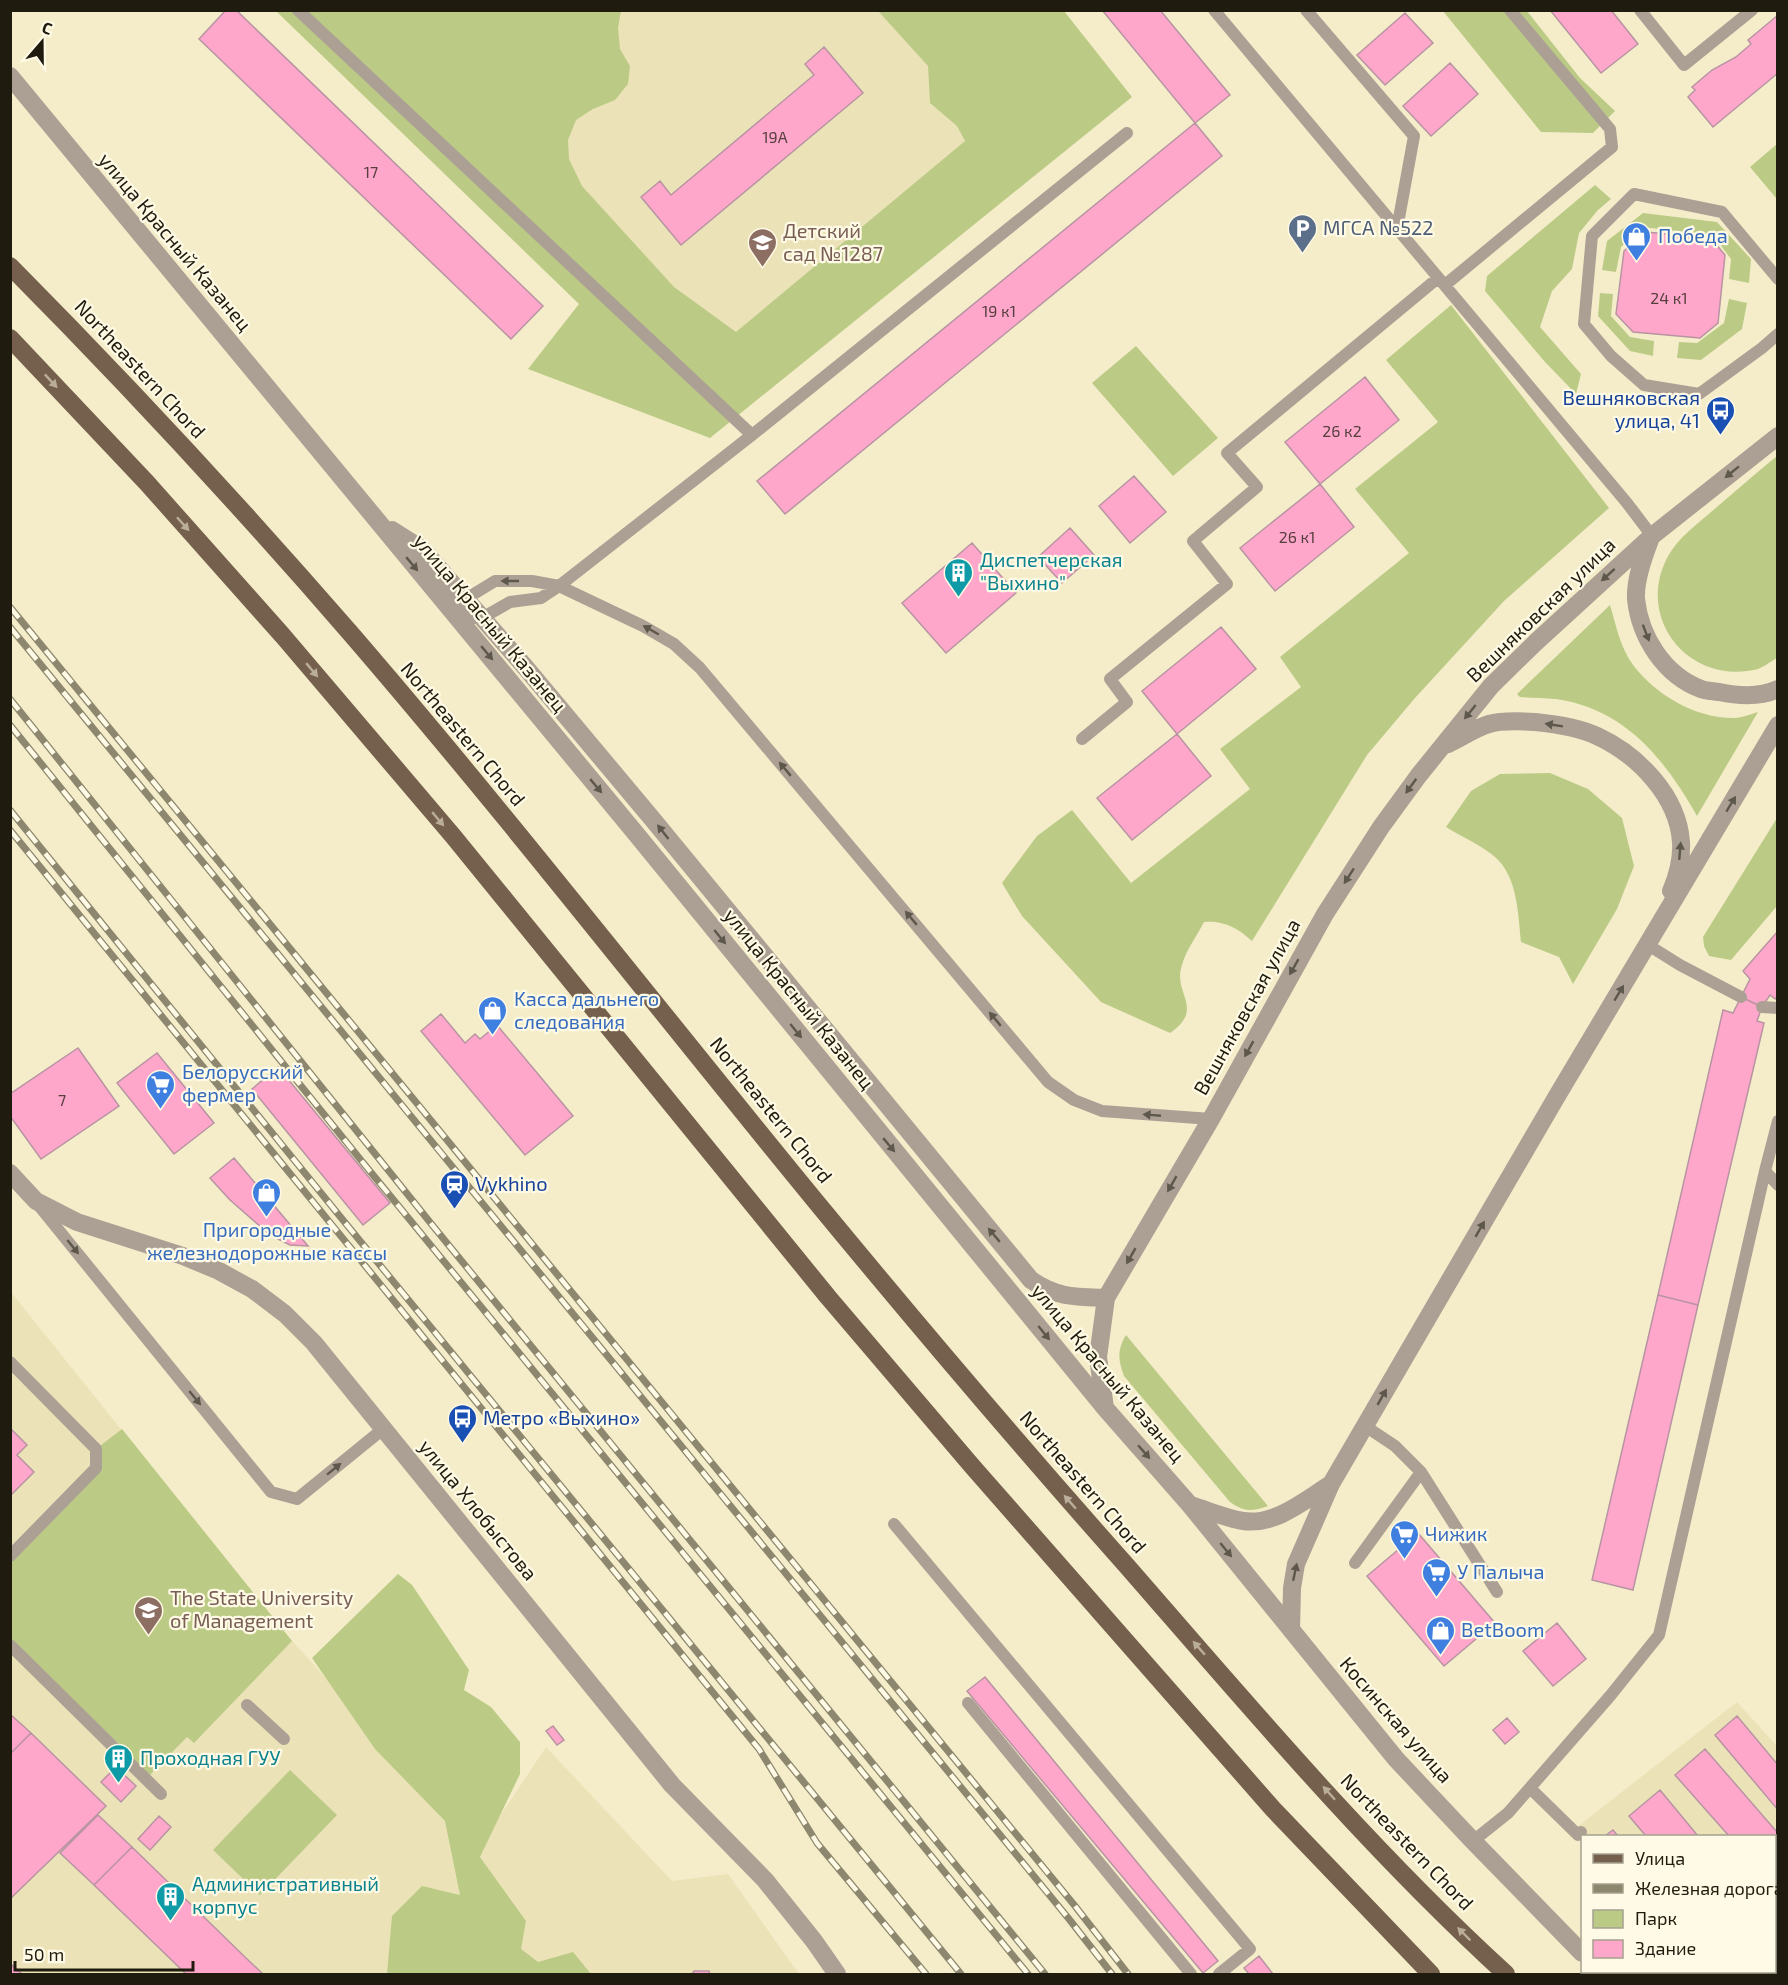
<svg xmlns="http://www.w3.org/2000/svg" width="1788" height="1985" font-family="'Exo 2',sans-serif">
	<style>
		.built { fill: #ece2b8 }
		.green { fill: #bbcb86 }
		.building { fill: #fea7cb; stroke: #b894a2; stroke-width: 1.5 }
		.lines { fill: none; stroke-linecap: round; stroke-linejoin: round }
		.lane { stroke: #aca095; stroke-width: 12 }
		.street { stroke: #aca095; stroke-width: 18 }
		.primary { stroke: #75604d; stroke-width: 18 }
		.rail-casing { stroke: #8c876e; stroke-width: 7 }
		.rail { stroke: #fffae5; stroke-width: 4.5; stroke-dasharray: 14; stroke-linecap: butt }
		.oneway { fill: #baad99 }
		.oneway2 { fill: #5e574b }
		.labels { text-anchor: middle; stroke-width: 4.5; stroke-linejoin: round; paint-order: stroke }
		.number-label { font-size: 16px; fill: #573f3e }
		.service-label { font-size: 20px; fill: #4e5e75; stroke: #fffae5; text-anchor: start }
		.education-label { font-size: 20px; fill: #785e54; stroke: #fffae5; text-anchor: start }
		.shop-label { font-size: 20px; fill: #366cbe; stroke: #fffae5; text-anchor: start }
		.street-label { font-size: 20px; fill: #1f1c0f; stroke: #fffae5 }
		.transit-label { font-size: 20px; fill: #164399; stroke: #fffae5; text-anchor: start }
		.culture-label { font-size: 20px; fill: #0d838f; stroke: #fffae5; text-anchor: start }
	</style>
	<rect width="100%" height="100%" fill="#f5edc9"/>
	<path class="built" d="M602,11H905L1023,146L745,387L497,102Z
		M10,1291L284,1632L480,1846L546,1747L672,1881L728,1874L799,1974H11Z
		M1737,1702L1777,1746V1974H1699L1697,1972H1774V1836H1585L1577,1827Z"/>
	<path class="green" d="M276,11H621L618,28L620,49L630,66L628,84L615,100L593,109L576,120L568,140L569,159L582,186L674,287L736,332L965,141L957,126L930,103L928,66L879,12L875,11H1064L1132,97L710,438L528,369L579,304Z
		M1443,11H1527L1580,78L1615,111L1593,133L1541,132Z
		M1777,144L1778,197L1776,198L1750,167Z
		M1595,185L1611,199L1598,210L1579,233L1572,269L1552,291L1540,327L1581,374L1576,394L1545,362L1485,291L1487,276Z
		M1643,213L1717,222L1751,259L1749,283L1729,279L1731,259L1713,235L1642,227L1621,247L1616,272L1602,270L1607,241Z
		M1600,293L1613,294L1611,316L1630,337L1654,341L1653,356L1630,351L1598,316Z
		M1729,299L1747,303L1742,329L1701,360L1677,358L1679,342L1697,343L1724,323Z
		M1451,305L1609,508L1504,601L1415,698L1367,755L1252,941C1238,928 1223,920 1204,922C1197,936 1186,950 1182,965C1172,994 1206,1008 1170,1033L1101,1002L1022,916L1002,883L1037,836L1072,810L1131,883L1250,789L1220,749L1301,687L1280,657L1409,553L1355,489L1438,422L1386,360Z
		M1136,346L1218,438L1173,476L1092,383Z
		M1777,456V658C1771,661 1764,667 1758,669C1691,686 1635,621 1667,558C1678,537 1700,522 1718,506C1738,489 1757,472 1777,456Z
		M1610,605C1616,625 1620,647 1633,665C1656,695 1696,719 1736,718C1743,717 1751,714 1758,712L1697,816C1665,759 1625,709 1556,699C1544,698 1532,698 1520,697L1517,694Z
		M1550,773L1588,789L1622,818L1634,866L1617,909L1573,984L1559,957L1521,942C1518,915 1518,877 1495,857C1483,846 1460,836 1446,827L1471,791L1500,774Z
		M1777,818V906L1731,960L1709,956L1704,946L1703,937Z
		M1126,1335L1268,1506C1251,1512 1245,1512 1230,1502L1124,1376C1118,1360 1117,1350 1126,1335Z
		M122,1429L292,1641L194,1743L187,1737L146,1779L11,1645L10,1556L96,1468V1449Z
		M398,1574L412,1585L469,1670L464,1690L491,1707L520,1742V1774L480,1857L526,1921L521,1949L538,1962L573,1952L591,1974H387L392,1916L422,1886L460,1895L445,1821L375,1749L312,1658Z
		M290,1770L337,1815L260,1895L213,1850Z"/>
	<path class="building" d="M226,10H236L543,306L511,339L199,39Z
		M1102,10H1160L1230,95L1195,123Z
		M1550,10H1611L1638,44L1601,73Z
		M1405,13L1433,43L1385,85L1357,55Z
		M1778,15V73L1713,127L1688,97L1695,90L1692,87L1712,70L1736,57L1751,44L1748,40Z
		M824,47L863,93L681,245L641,197L660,181L671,195L814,75L805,64Z
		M1450,63L1478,94L1431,136L1403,106Z
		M1195,123L1222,156L785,514L757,481Z
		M1644,232L1710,237L1725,255L1718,323L1700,338L1633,332L1616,314L1624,251Z
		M1365,377L1399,420L1320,484L1285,442Z
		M1134,476L1166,512L1130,543L1099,506Z
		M1320,484L1354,527L1275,591L1240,548Z
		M1070,528L1094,555L1062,583L1038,557Z
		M972,543L1016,593L946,653L902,603Z
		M1221,627L1256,669L1177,734L1142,691Z
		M1177,734L1211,776L1132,840L1097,798Z
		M1778,931V996L1775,999L1770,995L1762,1007L1741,997L1750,979L1743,971Z
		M1741,997L1762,1007L1757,1021L1764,1023L1698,1305L1658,1295L1723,1010L1733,1013Z
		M441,1014L465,1043L475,1034L480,1039L497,1025L573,1116L525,1155L421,1031Z
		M78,1048L119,1106L41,1159L10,1116V1094Z
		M157,1053L214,1123L174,1154L117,1083Z
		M278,1067L390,1203L363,1225L252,1089Z
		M234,1158L308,1246L290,1245L270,1235L230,1200L210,1178Z
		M1658,1295L1698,1305L1633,1590L1592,1580Z
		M10,1428L27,1445L17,1455L34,1472L10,1496Z
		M1418,1533L1495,1623L1444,1666L1367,1576Z
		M1557,1623L1586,1659L1553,1686L1523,1651Z
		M985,1677L1218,1961L1203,1973L967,1691Z
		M10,1714L31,1733L10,1754Z
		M1737,1716L1778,1765V1810L1715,1735Z
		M1507,1718L1519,1732L1505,1744L1493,1730Z
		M553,1726L564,1740L557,1745L546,1731Z
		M31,1733L106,1806L10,1899V1754Z
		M1705,1749L1777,1832L1778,1892L1774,1888V1836H1729L1675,1775Z
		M116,1767L136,1786L121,1802L101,1782Z
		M1660,1790L1698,1836H1646L1629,1816Z
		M98,1815L132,1847L94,1885L60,1853Z
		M159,1816L171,1827L150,1850L138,1839Z
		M1613,1830L1618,1836H1605Z
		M132,1847L247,1959L263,1974H186L94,1885Z
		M1774,1928L1778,1932V1974H1763L1761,1972H1774Z
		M1259,1956L1273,1974H1249L1244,1968Z
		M12,1965L22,1974H10Z
		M694,1971H709L710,1974H692Z
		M1697,1972H1729L1732,1974H1699Z"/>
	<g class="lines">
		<path class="lane" d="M298,10L752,435
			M1214,10L1627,503L1652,536
			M1306,10L1414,136L1397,229
			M1640,10L1684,65L1752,10
			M1778,279L1722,212L1634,194L1592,236L1584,324L1611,356L1644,385L1699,394L1762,348L1778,334
			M1445,285L1612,147L1610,129L1510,10
			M459,603L495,581H532L559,586L643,626L674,644L700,668L1048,1082L1074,1100L1102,1111L1211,1119
			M454,610L473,618H482L510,602L541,598L559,586L752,435L1127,133
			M1082,739L1127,702L1110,679L1227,584L1193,541L1257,487L1227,453L1438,278
			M1648,945L1680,965L1741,997
			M1762,1007L1778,1008
			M1778,1121L1765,1171L1778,1185
			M40,1207L271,1492L297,1499L383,1429
			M10,1362L96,1449V1468L10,1556
			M1365,1426L1395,1446L1421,1472L1497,1592
			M894,1524L1250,1949L1219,1974
			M1355,1563L1421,1472
			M10,1645L161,1794
			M968,1703L1191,1974
			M247,1705L284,1739
			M1530,1788L1578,1835L1581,1832
			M1473,1841L1508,1813L1610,1696L1659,1635L1765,1171"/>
		<path class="street" d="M10,76L637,835L1105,1408L1190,1505L1396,1759L1473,1841L1582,1953
			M392,530L422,549L526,668L654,821L1031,1280C1057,1298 1076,1297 1106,1298
			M1650,540C1643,558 1635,580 1636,599C1640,637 1664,675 1701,689C1706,691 1713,691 1719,692C1738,696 1759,698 1778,689
			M1448,744C1461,738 1475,728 1489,724C1503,720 1521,721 1535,722C1555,724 1578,727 1597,736C1638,755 1678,796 1681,842C1682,858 1677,877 1671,891
			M10,1173L36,1201L77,1222L183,1256L219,1271L252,1289L285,1314L314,1343L672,1785L765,1880L814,1941L837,1974
			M1105,1408L1098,1357L1106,1298L1211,1119L1325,914L1381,827L1419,775L1491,686L1536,642L1652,536L1778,436
			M1190,1505C1207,1510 1225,1518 1243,1521C1275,1526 1305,1500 1331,1484
			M1291,1630L1292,1588L1296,1564L1331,1484L1557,1096L1778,725
			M1602,1972L1605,1974"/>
		<path class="primary" d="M10,266C128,385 242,508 352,635C513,822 665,1018 822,1209C921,1329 1022,1448 1126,1565C1248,1705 1369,1849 1506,1974
			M10,338L147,483L283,636L453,836L828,1297L972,1466L1273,1809L1431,1974"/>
		<defs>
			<path id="rail" d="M10,607L1075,1906L1128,1974
				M10,627L1069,1919L1112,1974
				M10,699L433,1226L1045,1974
				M10,725L360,1159L1028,1974
				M10,810L347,1225L961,1974
				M10,830L759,1749L817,1843L926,1974"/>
		</defs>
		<use href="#rail" class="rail-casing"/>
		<use href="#rail" class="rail"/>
	</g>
	<defs><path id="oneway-solid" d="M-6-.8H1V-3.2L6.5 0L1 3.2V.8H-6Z" transform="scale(1.5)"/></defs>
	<g class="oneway">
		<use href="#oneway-solid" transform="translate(51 381) rotate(47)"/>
		<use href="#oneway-solid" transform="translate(183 524) rotate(48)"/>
		<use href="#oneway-solid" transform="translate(312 670) rotate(50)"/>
		<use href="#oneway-solid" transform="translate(438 819) rotate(50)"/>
		<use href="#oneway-solid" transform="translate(1070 1502) rotate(-131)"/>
		<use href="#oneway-solid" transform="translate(1199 1648) rotate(-131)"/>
		<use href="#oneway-solid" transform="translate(1329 1793) rotate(-132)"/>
		<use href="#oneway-solid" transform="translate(1464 1934) rotate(-135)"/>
	</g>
	<g class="oneway2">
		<use href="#oneway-solid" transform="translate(1732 472) rotate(141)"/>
		<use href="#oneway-solid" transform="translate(412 564) rotate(50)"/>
		<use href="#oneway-solid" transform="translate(1608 575) rotate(138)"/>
		<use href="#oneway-solid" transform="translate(510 581) rotate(180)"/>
		<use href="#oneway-solid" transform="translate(651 630) rotate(-150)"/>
		<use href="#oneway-solid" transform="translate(1646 633) rotate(69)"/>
		<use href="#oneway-solid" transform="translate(487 653) rotate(50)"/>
		<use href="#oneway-solid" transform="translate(1470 712) rotate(129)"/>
		<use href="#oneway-solid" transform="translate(1554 725) rotate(-171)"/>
		<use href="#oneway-solid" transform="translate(785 769) rotate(-130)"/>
		<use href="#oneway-solid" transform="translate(596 786) rotate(50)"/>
		<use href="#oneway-solid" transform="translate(1411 786) rotate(126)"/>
		<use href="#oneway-solid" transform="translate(1731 804) rotate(-59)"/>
		<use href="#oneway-solid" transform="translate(663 832) rotate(-128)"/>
		<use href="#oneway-solid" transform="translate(1680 851) rotate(-85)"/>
		<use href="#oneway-solid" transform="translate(1349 876) rotate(123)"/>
		<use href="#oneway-solid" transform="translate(911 918) rotate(-130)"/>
		<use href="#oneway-solid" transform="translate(720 937) rotate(51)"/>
		<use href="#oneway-solid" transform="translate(1294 967) rotate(120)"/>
		<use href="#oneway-solid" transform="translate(1619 993) rotate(-59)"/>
		<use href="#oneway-solid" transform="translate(995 1019) rotate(-130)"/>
		<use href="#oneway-solid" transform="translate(796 1031) rotate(51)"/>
		<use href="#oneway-solid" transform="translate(1249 1049) rotate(119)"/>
		<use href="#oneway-solid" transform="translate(1152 1115) rotate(-175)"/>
		<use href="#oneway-solid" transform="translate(889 1145) rotate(50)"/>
		<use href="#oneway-solid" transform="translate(1172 1184) rotate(120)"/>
		<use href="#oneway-solid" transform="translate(1480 1229) rotate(-60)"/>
		<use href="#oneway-solid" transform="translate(994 1235) rotate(-130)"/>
		<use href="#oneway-solid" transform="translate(73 1247) rotate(51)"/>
		<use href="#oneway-solid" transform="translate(1131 1256) rotate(120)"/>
		<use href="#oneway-solid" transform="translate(1044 1333) rotate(51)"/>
		<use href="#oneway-solid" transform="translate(1382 1397) rotate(-60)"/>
		<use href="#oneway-solid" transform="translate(195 1398) rotate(51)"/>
		<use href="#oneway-solid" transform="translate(1144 1452) rotate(49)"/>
		<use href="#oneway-solid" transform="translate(334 1469) rotate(-39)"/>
		<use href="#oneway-solid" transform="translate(1226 1550) rotate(51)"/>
		<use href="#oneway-solid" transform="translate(1295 1572) rotate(-78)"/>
	</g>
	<defs>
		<symbol id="parking-pin" viewBox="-11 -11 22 30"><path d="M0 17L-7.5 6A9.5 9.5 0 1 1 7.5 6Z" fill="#5c6f8a" stroke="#fffae5"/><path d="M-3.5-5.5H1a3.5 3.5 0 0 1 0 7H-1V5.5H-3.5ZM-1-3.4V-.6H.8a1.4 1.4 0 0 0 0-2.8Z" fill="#fff"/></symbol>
		<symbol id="shop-pin" viewBox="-11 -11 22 30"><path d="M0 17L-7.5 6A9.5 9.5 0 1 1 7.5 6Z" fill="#3f7fe0" stroke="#fffae5"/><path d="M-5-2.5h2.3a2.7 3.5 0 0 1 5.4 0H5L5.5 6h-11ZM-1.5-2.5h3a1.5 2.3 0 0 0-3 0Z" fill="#fff"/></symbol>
		<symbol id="school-pin" viewBox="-11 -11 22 30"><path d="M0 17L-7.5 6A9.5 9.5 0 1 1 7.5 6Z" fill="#8d6e63" stroke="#fffae5"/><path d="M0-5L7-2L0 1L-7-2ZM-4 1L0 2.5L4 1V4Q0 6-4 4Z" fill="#fff"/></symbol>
		<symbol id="bus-pin" viewBox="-11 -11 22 30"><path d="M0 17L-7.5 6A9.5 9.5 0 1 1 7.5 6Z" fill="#1a4fb4" stroke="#fffae5"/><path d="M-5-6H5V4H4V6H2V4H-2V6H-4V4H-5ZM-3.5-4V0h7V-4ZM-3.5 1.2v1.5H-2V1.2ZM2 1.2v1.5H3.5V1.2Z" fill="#fff"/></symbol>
		<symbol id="building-pin" viewBox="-11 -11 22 30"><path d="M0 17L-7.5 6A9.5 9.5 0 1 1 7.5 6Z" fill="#0f9aa8" stroke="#fffae5"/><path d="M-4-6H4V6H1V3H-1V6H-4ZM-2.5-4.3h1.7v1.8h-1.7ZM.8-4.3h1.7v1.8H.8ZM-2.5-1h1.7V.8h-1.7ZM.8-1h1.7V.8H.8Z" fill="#fff"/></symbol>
		<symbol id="supermarket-pin" viewBox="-11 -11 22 30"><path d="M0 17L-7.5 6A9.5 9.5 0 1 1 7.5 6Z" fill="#3f7fe0" stroke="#fffae5"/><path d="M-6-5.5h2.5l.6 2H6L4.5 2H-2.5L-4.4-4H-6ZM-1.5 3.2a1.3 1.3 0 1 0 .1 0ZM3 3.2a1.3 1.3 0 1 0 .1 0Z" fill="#fff"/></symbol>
		<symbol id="station-pin" viewBox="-11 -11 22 30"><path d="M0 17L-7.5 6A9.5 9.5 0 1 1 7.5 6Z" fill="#1a4fb4" stroke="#fffae5"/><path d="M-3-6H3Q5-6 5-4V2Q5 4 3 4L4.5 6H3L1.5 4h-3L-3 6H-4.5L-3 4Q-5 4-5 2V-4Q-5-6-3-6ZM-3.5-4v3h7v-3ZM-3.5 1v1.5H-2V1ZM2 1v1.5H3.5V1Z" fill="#fff"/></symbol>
		<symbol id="university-pin" viewBox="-11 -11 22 30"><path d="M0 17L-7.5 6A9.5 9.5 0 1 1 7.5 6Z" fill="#8d6e63" stroke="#fffae5"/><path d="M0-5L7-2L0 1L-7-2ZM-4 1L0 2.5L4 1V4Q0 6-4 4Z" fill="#fff"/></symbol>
	</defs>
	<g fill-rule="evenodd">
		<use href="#parking-pin" x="1286" y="212" width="33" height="45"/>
		<use href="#shop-pin" x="1620" y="220" width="33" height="45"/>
		<use href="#school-pin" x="746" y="226" width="33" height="45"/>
		<use href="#bus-pin" x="1704" y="394" width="33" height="45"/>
		<use href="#building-pin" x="942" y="556" width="33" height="45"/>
		<use href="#shop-pin" x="476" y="994" width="33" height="45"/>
		<use href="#supermarket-pin" x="144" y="1068" width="33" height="45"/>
		<use href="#station-pin" x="438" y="1168" width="33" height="45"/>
		<use href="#shop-pin" x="250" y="1176" width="33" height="45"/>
		<use href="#bus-pin" x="446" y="1402" width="33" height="45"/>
		<use href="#supermarket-pin" x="1388" y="1518" width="33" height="45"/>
		<use href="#supermarket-pin" x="1420" y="1556" width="33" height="45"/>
		<use href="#university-pin" x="132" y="1594" width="33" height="45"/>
		<use href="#shop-pin" x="1424" y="1614" width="33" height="45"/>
		<use href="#building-pin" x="102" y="1742" width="33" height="45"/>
		<use href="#building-pin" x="154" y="1880" width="33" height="45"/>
	</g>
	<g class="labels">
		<g class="number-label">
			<text x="775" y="143">19А</text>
			<text x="371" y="178">17</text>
			<text x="1669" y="304">24 к1</text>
			<text x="999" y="317">19 к1</text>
			<text x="1342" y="437">26 к2</text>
			<text x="1297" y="543">26 к1</text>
			<text x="62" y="1106">7</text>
		</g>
		<g class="service-label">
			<text x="1323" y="235">МГСА №522</text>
		</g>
		<g class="education-label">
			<text x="783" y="238">Детский<tspan x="783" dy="23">сад №1287</tspan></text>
			<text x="170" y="1605">The State University<tspan x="170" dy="23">of Management</tspan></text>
		</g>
		<g class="shop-label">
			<text x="1658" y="243">Победа</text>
			<text x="514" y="1006">Kасса дальнего<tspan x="514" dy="23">следования</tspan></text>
			<text x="182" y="1079">Белорусский<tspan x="182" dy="23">фермер</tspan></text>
			<text x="267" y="1237" text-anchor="middle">Пригородные<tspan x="267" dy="23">железнодорожные кассы</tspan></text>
			<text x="1425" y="1541">Чижик</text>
			<text x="1457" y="1579">У Палыча</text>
			<text x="1461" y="1637">BetBoom</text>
		</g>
		<g class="street-label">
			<text transform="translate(175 242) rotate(50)" y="7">улица Красный Казанец</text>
			<text transform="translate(140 369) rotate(47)" y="7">Northeastern Chord</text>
			<text transform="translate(1541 610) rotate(-44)" y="7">Вешняковская улица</text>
			<text transform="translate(490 623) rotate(50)" y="7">улица Красный Казанец</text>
			<text transform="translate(463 734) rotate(50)" y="7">Northeastern Chord</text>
			<text transform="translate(799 999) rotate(51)" y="7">улица Красный Казанец</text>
			<text transform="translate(1247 1007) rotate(-61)" y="7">Вешняковская улица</text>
			<text transform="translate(771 1110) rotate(51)" y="7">Northeastern Chord</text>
			<text transform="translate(1108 1373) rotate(50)" y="7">улица Красный Казанец</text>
			<text transform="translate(1083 1482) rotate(49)" y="7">Northeastern Chord</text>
			<text transform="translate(478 1510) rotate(51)" y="7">улица Хлобыстова</text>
			<text transform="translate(1396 1720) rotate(49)" y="7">Косинская улица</text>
			<text transform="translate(1407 1842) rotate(46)" y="7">Northeastern Chord</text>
		</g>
		<g class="transit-label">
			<text x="1700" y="405" text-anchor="end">Вешняковская<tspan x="1700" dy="23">улица, 41</tspan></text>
			<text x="475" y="1191">Vykhino</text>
			<text x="483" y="1425">Метро «Выхино»</text>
		</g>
		<g class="culture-label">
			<text x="980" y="567">Диспетчерская<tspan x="980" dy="23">"Выхино"</tspan></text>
			<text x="140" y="1765">Проходная ГУУ</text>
			<text x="192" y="1891">Административный<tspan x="192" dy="23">корпус</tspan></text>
		</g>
	</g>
	<rect width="1788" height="1985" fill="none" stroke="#1f1c0f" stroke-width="24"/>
	<rect x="1581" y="1835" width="195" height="138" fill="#fffae5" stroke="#a5a18f" stroke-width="1.5"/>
	<rect x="1593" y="1854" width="30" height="9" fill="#75604d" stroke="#a5a18f" stroke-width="1.5"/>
	<text x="1635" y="1865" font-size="18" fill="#1f1c0f">Улица</text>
	<rect x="1593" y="1884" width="30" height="9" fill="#8c876e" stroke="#a5a18f" stroke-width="1.5"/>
	<text x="1635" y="1895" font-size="18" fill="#1f1c0f">Железная дорога</text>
	<rect x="1593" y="1910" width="30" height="18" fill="#bbcb86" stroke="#a5a18f" stroke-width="1.5"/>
	<text x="1635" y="1925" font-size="18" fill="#1f1c0f">Парк</text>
	<rect x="1593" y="1940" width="30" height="18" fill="#fea7cb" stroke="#a5a18f" stroke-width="1.5"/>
	<text x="1635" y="1955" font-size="18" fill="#1f1c0f">Здание</text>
	<g transform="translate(42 42) rotate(20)" stroke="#fffae5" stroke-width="4.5" paint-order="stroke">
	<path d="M0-4.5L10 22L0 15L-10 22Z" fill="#1f1c0f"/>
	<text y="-9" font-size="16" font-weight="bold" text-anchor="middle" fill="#1f1c0f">С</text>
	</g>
	<path d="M15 1961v9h178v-9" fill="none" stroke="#1f1c0f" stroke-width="3"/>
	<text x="24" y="1961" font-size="18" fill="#1f1c0f" stroke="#fffae5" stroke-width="4.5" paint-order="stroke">50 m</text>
</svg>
